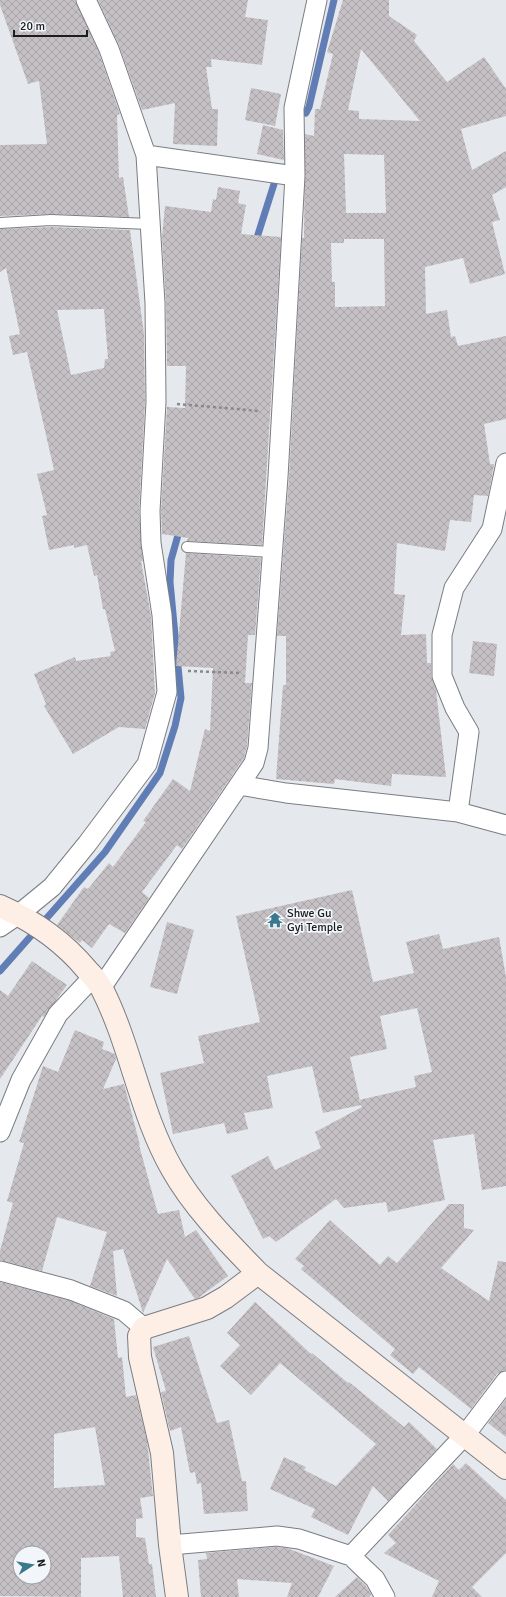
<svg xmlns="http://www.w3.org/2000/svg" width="506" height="1597" font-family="Signika,sans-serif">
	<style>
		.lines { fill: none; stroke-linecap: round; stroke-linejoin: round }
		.stream { stroke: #617db6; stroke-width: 7 }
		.building { fill: url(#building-cross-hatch); fill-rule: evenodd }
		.lane-casing { stroke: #7a7d82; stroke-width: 12 }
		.street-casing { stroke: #7a7d82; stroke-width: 21 }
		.secondary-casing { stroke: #7a7d82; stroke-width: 24 }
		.path { stroke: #878a8d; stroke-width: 2.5; stroke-dasharray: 3 3; stroke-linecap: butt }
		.lane { stroke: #fff; stroke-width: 10 }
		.street { stroke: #fff; stroke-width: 19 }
		.secondary { stroke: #fdefe6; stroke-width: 22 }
		.labels { text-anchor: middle; stroke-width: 3.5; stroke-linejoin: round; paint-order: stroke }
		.poi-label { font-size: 12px; fill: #1a1c1d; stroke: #f2f6fb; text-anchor: start }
	</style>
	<defs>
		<pattern id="building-cross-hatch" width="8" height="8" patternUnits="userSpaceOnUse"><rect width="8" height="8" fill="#c5c0c4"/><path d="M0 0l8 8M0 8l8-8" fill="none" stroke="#a9a4a8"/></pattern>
	</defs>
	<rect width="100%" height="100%" fill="#e5e9ee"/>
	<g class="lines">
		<path class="stream" d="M306,113L309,107L334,0
			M255,244L274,184
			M0,971L105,852L160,773L175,726L181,698L170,582L171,560L180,528"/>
	</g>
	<path class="building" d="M0,0H75L99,53L120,114L117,115L119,178L123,177L129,217L51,214L0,216V145L47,144L39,81L28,84L0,5Z
		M98,0H248L245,17L268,20L262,65L211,59L212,67H206L212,109H218L217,146L173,144L175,103L142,110L119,45Z
		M343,0H389V16L417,35L414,41L447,82L484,57L506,89V116L461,129L472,170L506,151V187L492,195L500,220L492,222L505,274L470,284L463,258L425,267L426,314L447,310L451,337L455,336L458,346L506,336V419L484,424L490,464H494L493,470L488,496L474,495L471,522L450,520L445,551L397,543L394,594L405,595L401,635L426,634L427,663H431V676L436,690L446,777L392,774L391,786L335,779L334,784L276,779L283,685H286V636H277L289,478L302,238H304L305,134L314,136L315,109H320L333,54L327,52ZM361,49L389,83L420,121L359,119V111L348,110ZM344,154L384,155L386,213H346ZM344,239H384L385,306L335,307V282H332L331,243H344Z
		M251,88L281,94L275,126L245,120Z
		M263,125L283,130L284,160L257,154Z
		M218,187L240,191L238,203L246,205L241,234L281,237L262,545L187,541L188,538L162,534L161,511L167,407L185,408L186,366H167L166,303L162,237L165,206L211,212L213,199L216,200Z
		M51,227L130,230L144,334L145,402L139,511L143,561H141L151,616L155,693L145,729L119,727L73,754L44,706L46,704L34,674L75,657L76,661L111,656L110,652L115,651L105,609H103L97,575L94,576L87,545L74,548V545L49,550L42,516L47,515L37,474L54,470L27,352L13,355L9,336L20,334L6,268L0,272V229ZM104,309L108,359H105L104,368L71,375L57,310Z
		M186,553L261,558L255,635H248L245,683H252L247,746L244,758L182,849L177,845L142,892L149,898L125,933L109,924L92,948L82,940L80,943L57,925L84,887L88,889L109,863L113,867L146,822L143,821L173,779L190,791L205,729L210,731L213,668L176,666Z
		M473,641L497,644L494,676L469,673Z
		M352,890L373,982L414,973L406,942L439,934L443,949L499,937L506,977V1186L482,1190L474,1134L433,1140L445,1200L388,1212L386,1202L344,1208L336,1199L276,1242L269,1236L263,1239L231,1176L268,1156L275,1170L321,1148L315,1132L362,1107L359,1100L416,1087L414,1076L432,1072L417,1008L380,1016L387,1049L350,1057L361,1105L323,1113L312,1066L267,1076L273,1108L244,1113L248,1129L227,1134L224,1123L173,1134L160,1073L204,1063L198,1036L260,1022L236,916Z
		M167,922L194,930L177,994L150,987Z
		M32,961L67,985L44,1017L42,1016L0,1079V990L8,996Z
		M75,1030L104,1042L102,1049L115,1054L116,1059L103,1089L124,1084L140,1145H139L158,1214L179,1210L185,1237L196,1230L228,1276L198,1298L195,1299L167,1259L143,1313L123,1249L113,1251L117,1296L90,1286L107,1232L57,1217L42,1271L0,1260V1251L13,1203L7,1201L24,1143L19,1142L43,1066L58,1072Z
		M449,1204H464V1228L474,1230L441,1268L489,1301L498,1261L506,1262V1370L497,1374L471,1409L419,1367L413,1374L390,1355L395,1349L301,1269L304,1266L295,1259L330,1220L380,1265L388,1256L397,1263Z
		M0,1282L68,1300L114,1319L118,1358L122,1357L126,1397L136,1395L147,1441L153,1496L140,1498L143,1518L136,1519V1537L145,1538L149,1564H152L156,1597H123L119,1556L81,1558V1597L0,1596ZM95,1427L105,1485L54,1488V1434ZM20,1553H44V1577H20Z
		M255,1302L311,1354L312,1353L348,1383L349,1382L404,1427L409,1422L437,1449L388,1501L373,1486L348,1535L311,1517L315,1509L270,1489L284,1457L306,1467L304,1470L336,1486L376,1444L280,1363L251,1395L220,1366L240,1345L227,1333Z
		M189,1336L217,1423L229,1420L242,1481H246L248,1511L204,1514L201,1483L197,1484L195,1472L190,1473L181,1427L170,1431L161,1392L166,1391L153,1347Z
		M506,1399V1437L488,1423Z
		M466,1463L506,1500V1553L472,1587L482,1597H432L439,1581L384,1553L396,1543L388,1535L453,1464L459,1470Z
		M274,1547L287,1548L334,1566L318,1597H287L292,1583L237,1579L239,1597H201L198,1560L207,1559L206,1553Z
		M357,1577L366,1586L371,1594L370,1597H335Z"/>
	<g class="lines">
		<defs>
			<path id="lane" d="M0,223L51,220L150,224
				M187,547L273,552"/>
			<path id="street" d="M146,155L295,176
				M239,785L286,793L458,812L506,825
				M458,812L469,732L455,708L442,676V635L454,588L492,529L506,463
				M0,927L19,914L52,887L87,844L147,764L167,692L162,615L151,543L150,511L156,402L155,303L146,155L109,49L86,0
				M101,988L254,763L258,748L278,477L295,176L294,108L317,0
				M0,1132L21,1080L58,1014L93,977
				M0,1271L71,1290L124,1311L144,1328
				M170,1545L277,1536L299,1539L351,1556L375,1579L385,1597
				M351,1556L465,1435L506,1381"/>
			<path id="secondary" d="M0,906C34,921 63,941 87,970C92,975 98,982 102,989C131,1046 140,1113 172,1169C194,1208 227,1241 258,1273L506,1468
				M177,1597L170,1545L162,1453L140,1357L139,1336L144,1328L207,1308L226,1297L258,1273"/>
		</defs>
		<use href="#lane" class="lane-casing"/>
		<use href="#street" class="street-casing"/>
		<use href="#secondary" class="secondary-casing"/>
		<path class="path" d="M177,404L259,411
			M188,671L241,673"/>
		<use href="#lane" class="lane"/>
		<use href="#street" class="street"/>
		<use href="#secondary" class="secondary"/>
	</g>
	<defs>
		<symbol id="temple-bare" viewBox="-9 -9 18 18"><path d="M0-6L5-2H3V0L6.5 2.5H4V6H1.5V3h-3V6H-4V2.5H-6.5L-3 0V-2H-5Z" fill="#3a798d" stroke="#f2f6fb" stroke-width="2.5" paint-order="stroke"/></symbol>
	</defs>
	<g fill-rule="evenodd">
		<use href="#temple-bare" x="264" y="909" width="22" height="22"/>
	</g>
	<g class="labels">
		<g class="poi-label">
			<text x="287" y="917">Shwe Gu<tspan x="287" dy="14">Gyi Temple</tspan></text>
		</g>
	</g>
	<g transform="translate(32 1565) rotate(78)"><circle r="19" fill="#f2f6fb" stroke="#9c9fa2"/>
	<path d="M0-3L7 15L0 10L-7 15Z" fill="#3a798d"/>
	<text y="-6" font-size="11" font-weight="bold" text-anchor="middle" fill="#1a1c1d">N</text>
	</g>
	<path d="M14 30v6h73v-6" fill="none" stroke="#1a1c1d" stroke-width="2"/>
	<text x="20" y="30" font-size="12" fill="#1a1c1d" stroke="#f2f6fb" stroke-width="3" paint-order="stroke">20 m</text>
</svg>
